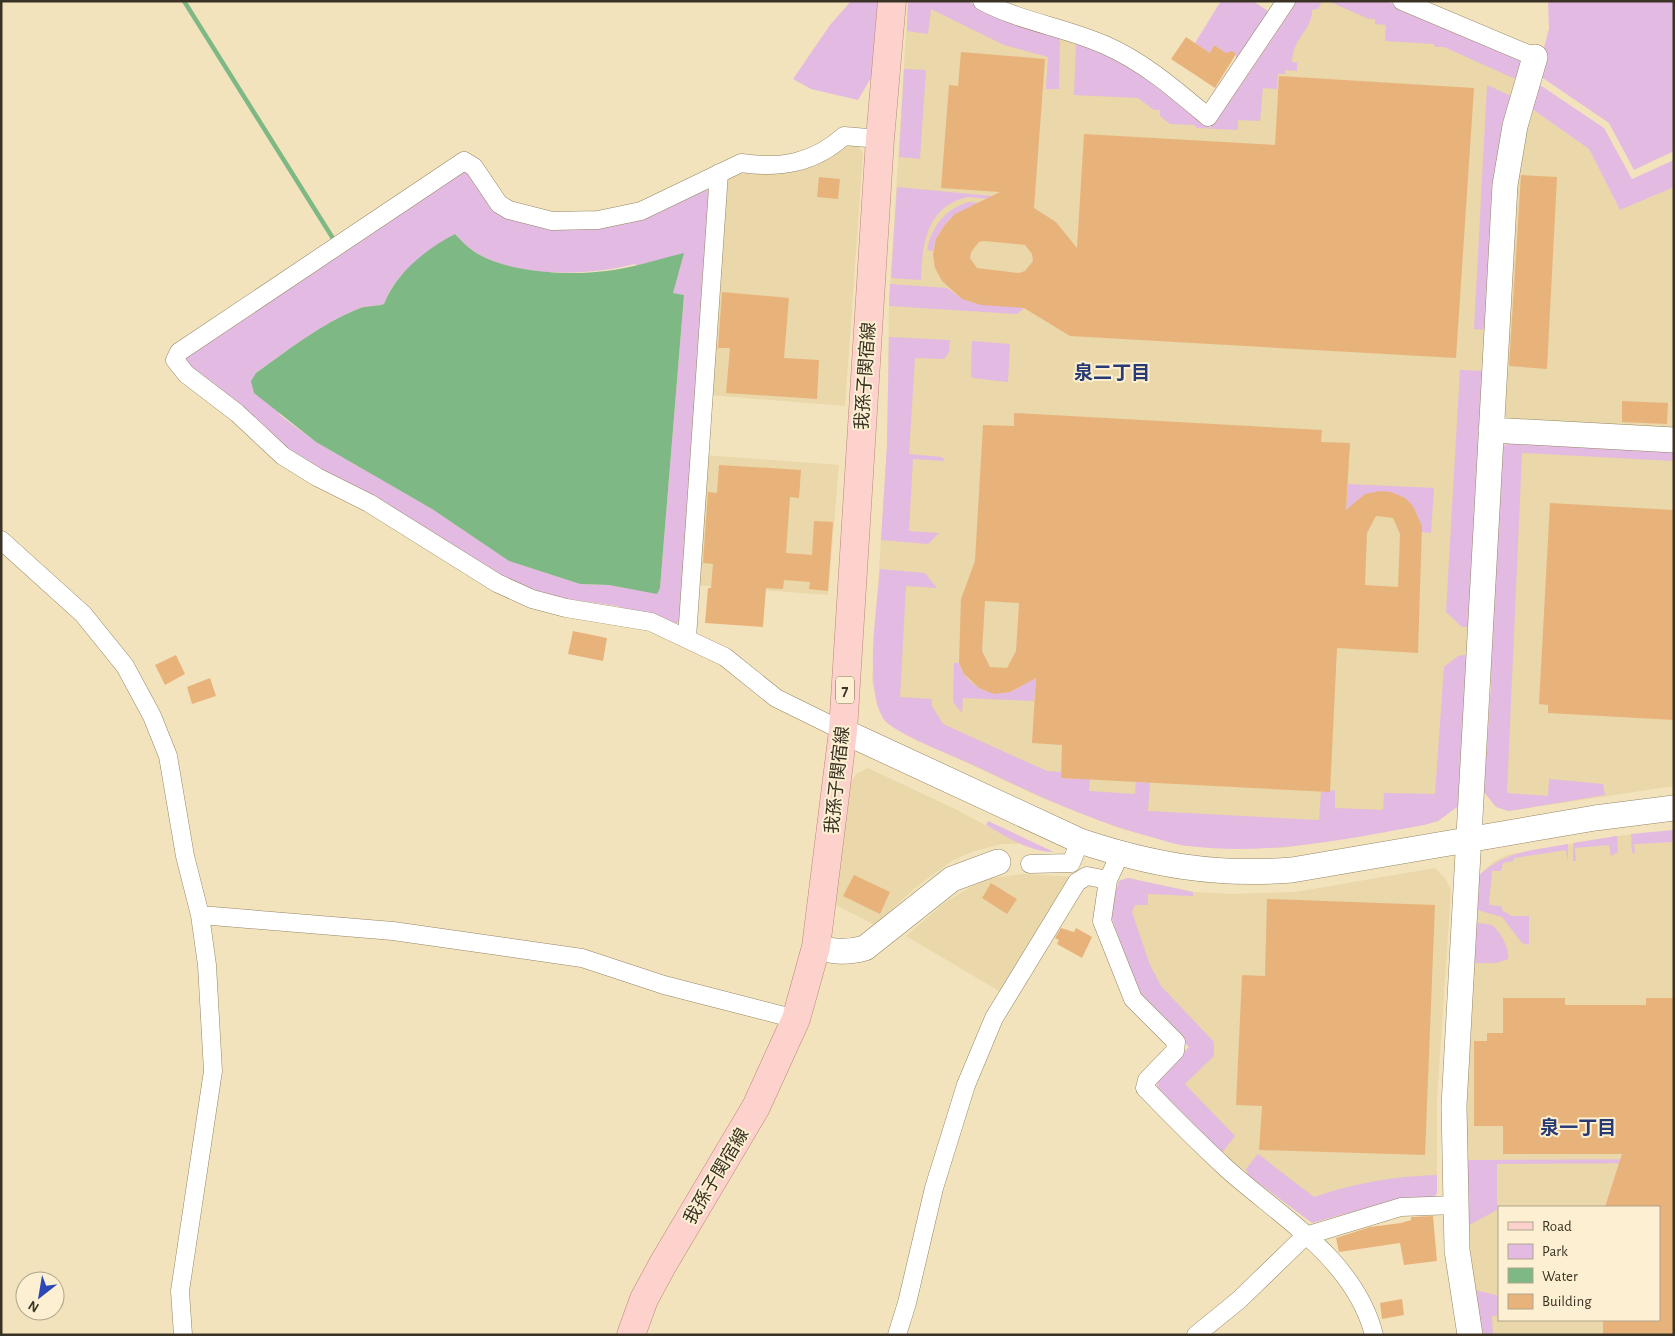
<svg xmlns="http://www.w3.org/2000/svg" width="1675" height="1336" font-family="'Alegreya Sans','Noto Sans JP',sans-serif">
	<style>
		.built { fill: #ead7aa; fill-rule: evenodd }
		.green { fill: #e3bae1; fill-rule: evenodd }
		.water { fill: #7eb885 }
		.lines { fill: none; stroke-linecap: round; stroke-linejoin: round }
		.stream { stroke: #7eb885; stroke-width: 4.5 }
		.building { fill: #e8b37b; fill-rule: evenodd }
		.street-casing { stroke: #958664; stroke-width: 19 }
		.secondary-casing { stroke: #958664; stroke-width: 26 }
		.primary-casing { stroke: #b9877b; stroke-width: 29 }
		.street { stroke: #fff; stroke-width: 18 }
		.secondary { stroke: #fff; stroke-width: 25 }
		.primary { stroke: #fed2cc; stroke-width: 28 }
		.labels { text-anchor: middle; stroke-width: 4; stroke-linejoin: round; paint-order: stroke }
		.shield { fill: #fdf0d2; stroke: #746c59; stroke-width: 1 }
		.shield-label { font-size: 16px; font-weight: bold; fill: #3a3325 }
		.street-label { font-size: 18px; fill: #3a3325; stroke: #fdf0d2 }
		.neighbourhood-label { font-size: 19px; font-weight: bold; fill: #283a73; stroke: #fdf0d2 }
	</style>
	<rect width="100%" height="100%" fill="#f3e3bd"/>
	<path class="built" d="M908,1H967L998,17L1103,50L1159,85L1210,128L1296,1H1386L1521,57L1470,654L1448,814L1438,821L1424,825L1283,848L1186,846L1119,828L1042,798L905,734L884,720L877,705L872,681L887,445L889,305Z
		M1528,106L1589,149L1620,210L1674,187V431L1512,423L1501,412L1511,217Z
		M845,146H859L863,153L845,406L709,395L725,179L744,170L793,171L831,157Z
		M1674,448V786L1509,811L1496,807L1484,792L1491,686L1489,627L1498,452Z
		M705,455L839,465L828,595L695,585Z
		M868,768L955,809L1021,844H1002L975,851L953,860L915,888L875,925L834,904L848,788L856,774Z
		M1674,830V1335H1483L1469,1255L1466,1124L1478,876L1493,862L1507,855L1617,836ZM1499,1207H1659V1320H1499Z
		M1435,868L1445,878L1451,890L1437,1100V1193L1357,1209L1312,1223L1222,1153L1157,1087L1158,1079L1189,1047L1142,995L1119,881L1128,878L1194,892L1230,894L1295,892Z
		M1023,874L1076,877L1004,994L906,936L943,904L972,886L991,878Z"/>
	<path class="green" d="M851,1H883L878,66L858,100L811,89L793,79L830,25Z
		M908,1H967L998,17L1060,38L1059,89H1046L1048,57L1004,45L931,9L928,34L907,31Z
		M1221,1H1253L1271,13L1236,61V54L1232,52L1227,54L1214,45L1210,53L1195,43Z
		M1296,1H1322L1318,9L1312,10C1312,31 1293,37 1292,62H1297V71L1285,70V74H1278L1277,89L1263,88L1260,121L1238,120V130L1196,128L1195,125L1170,124L1160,116V110H1154L1138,98L1074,95L1076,43C1130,58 1168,92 1210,128Z
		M1328,1H1386L1521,57L1519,77L1513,78L1444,47H1435L1434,44L1385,41L1386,25L1375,24V19H1369Z
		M1548,1H1674V151L1634,170L1609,123L1537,74L1549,29Z
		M904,69L926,70L920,159L899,157Z
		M1487,85L1513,97L1488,330L1474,329Z
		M1540,85L1604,128L1632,179L1674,160V187L1620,210L1589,149L1528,106L1533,88Z
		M461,171H468L489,204L554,227L704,188L711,194L680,621L674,625L617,606L532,594L286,451L183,361L186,353ZM455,234C460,239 466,246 472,250C512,279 590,276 635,264L673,294L684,295L660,588L657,593L609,585L580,584L509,561L432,509L316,442L293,425L280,415L256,373C288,350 321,324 358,309C366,305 376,307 384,304C396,270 427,254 455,234Z
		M897,187L1034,200L1032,203L968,197C926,206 922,245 921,280L891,278Z
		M969,202L1025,206C982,207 946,200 933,251L927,250C932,226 945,209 969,202Z
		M890,284L947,288L962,299L971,302L1024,308L1017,314L889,306Z
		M889,337L950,340L949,352L944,359L915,358L909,454L942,457L945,461L913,459L909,531L939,533L928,544L881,540L887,445Z
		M972,341L1010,344L1008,382L973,378L971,375Z
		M1460,370L1485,371L1471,627H1462L1446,612Z
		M1510,440L1674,448V461L1522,453L1507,793L1548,796L1549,779L1603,784L1605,795L1509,811L1496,807L1484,792L1491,686L1489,627L1498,452Z
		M1348,484L1434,488L1431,533L1421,532L1422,526L1413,506L1346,515Z
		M880,569L925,573L937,588L906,586L900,697L932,699V706L943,724L1047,771L1061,772V778L1090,779L1089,791L1135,794L1136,782L1150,783L1148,811L1319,820L1321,792L1335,790V808L1383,810L1384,793L1435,794L1444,667L1458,656L1470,654L1460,805L1438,821L1424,825C1346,839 1268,856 1188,846C1175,845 1163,840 1151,837C1087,820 1028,791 969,763C951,755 891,732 883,718C864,686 877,607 880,569Z
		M954,663H959C966,688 997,702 1020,687C1028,682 1032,674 1037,666L1034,701L963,698L962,713L953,702Z
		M988,821L1054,852C1029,852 1007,837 986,825Z
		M1674,830V842L1634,844L1635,854L1632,852L1631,834Z
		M1617,836L1618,852L1611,856L1609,845L1575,848L1576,861H1573V843Z
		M1568,844V862L1566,850L1514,858L1513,861L1503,863L1501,871H1492L1489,905L1501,906L1503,911L1512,916H1529V945L1522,943L1502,917L1477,910L1478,876C1507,850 1531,851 1568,844Z
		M1128,878L1193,892V896L1148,894V905H1135L1132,912L1150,965L1161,986L1214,1042V1056L1185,1084L1235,1136L1222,1153L1175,1109L1157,1087L1158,1079L1189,1047L1142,995L1135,983L1111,916L1110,910L1119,881Z
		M1476,923C1481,924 1488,923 1493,926C1501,932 1510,950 1508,959L1496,963H1474Z
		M1258,1154L1314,1197C1355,1183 1394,1176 1437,1175V1193L1433,1199L1384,1203L1312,1223L1248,1175L1246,1169Z
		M1674,1159V1163L1497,1164V1210L1467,1226L1466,1160Z
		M1475,1290L1499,1296V1315L1492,1316L1493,1335H1483Z"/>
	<path class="water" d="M455,234C460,239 466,246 472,250C503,273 568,276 606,271C632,268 659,259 684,253L673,293L684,295L660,588L657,594L609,585L580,584L509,561L432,509L316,442L254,393L251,381L256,373C288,350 321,324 358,309C366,305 376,307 384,304C396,273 426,249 455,234Z"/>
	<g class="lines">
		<path class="stream" d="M184,1L334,240"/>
	</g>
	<path class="building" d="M1186,37L1210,53L1214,45L1226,53L1232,51L1236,54L1215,88L1171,59Z
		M961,52L1045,59L1034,208L1056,222L1077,248L1084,134L1275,145L1279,76L1474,88L1456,358L1070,336L1024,308L981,305L962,299L942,281L935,268L933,254L936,239L944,226L955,214L1000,192L941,188L949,85L958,86ZM984,241L1025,245L1032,254L1033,261L1025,271L1019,273L977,268L970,258L971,252L979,242Z
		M1521,175L1557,177L1547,369L1509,366Z
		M819,177L840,179L838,199L817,197Z
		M722,292L789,298L784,358L819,360L817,399L726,393L730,348H718Z
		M1622,401L1668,403L1667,424L1622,422Z
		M1014,413L1322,430L1321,442L1350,443L1346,510L1365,494L1380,491L1391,492L1405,498L1413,506L1422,526L1418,653L1337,648L1330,792L1061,778L1062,745L1032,743L1036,678L1010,692L994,694L979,688L964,674L959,663L961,599L975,561L983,425L1014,426ZM1376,516L1393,518L1400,534L1398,587L1365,585L1367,533ZM985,601L1019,603L1016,651L1007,668L990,667L982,651Z
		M719,465L801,470L799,498L790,497L786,553L812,555L814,521L833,522L828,591L809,589L810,582L784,580L783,589L766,588L763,627L705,623L708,588H711L713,564L703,563L708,492L717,493Z
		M1550,503L1674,510V720L1548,713V705L1539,704Z
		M573,631L607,638L603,661L568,654Z
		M176,655L185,674L165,685L155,665Z
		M210,678L216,696L192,704L187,687Z
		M854,875L890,892L880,914L843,896Z
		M991,883L1017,899L1007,914L982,898Z
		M1267,899L1435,905L1425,1155L1259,1150L1262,1106L1236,1105L1242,975L1265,976Z
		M1061,928L1074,932L1076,928L1092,937L1082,958L1057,944L1059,940L1055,938Z
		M1503,998H1565V1005H1646V998H1674V1335H1603V1320H1659V1207H1605L1622,1154H1503V1126H1474V1041H1487V1033H1503Z
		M1433,1216L1437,1261L1404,1265L1400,1243L1339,1252L1336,1238L1370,1227L1401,1223L1411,1220V1217Z
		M1402,1299L1404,1315L1382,1319L1380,1303Z"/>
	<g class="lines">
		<defs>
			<path id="street" d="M982,1C1021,22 1065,27 1105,45C1144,62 1176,90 1208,117L1286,1
				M1402,1L1535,57
				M1,540L83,614L125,666L152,716L168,756L185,856L200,915L207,965L213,1071L180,1291L183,1335
				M687,638L719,173
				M843,731L776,698L725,657L651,622L566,608L532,599L497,583L369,503L317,477L283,456L237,413L186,374L175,360L179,352L464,161L474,167L499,204L509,210L552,221L598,220L641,211L741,163C780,169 814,163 844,136L880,139
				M1120,854L1108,880L1102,921L1133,999L1176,1042L1175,1051L1147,1080L1145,1088C1172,1116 1199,1143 1227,1169C1282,1218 1355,1260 1374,1335
				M1030,864L1071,863L1080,841
				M200,915L393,931L582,958L664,985L796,1019
				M897,1335L907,1303L934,1188L966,1085L994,1018L1077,882L1087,876L1108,880
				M1196,1335L1239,1300L1305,1236L1401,1207L1455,1205"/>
			<path id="secondary" d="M1491,430L1674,440
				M843,731L1080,841C1152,865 1215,876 1292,870L1595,818L1674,808
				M816,947C834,952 847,953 865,948L952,879L998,862
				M1470,1335L1457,1250L1454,1106L1505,185L1515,126L1535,57"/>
			<path id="primary" d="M631,1335L644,1299L663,1264L756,1107L796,1019L816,947L843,731L880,139L892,1"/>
		</defs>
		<use href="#street" class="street-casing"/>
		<use href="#secondary" class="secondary-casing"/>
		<use href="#primary" class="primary-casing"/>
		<use href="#street" class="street"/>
		<use href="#secondary" class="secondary"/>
		<use href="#primary" class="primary"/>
	</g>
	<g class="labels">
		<rect class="shield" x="836" y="676.5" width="18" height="27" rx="4"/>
		<g class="shield-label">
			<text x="845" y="696">7</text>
		</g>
		<g class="street-label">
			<text transform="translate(865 376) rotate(-86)" y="6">我孫子関宿線</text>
			<text transform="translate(837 780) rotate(-84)" y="6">我孫子関宿線</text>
			<text transform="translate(716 1176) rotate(-59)" y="6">我孫子関宿線</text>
		</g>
		<g class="neighbourhood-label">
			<text x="1112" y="379">泉二丁目</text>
			<text x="1578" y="1134">泉一丁目</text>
		</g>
	</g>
	<rect width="1675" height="1336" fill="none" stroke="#3a3325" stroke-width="5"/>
	<rect x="1498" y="1206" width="162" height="115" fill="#fdf0d2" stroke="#afa48d"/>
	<rect x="1508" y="1222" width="25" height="8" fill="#fed2cc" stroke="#afa48d"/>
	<text x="1542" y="1231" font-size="15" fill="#3a3325">Road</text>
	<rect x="1508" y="1244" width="25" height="15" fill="#e3bae1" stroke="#afa48d"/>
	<text x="1542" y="1256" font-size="15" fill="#3a3325">Park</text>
	<rect x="1508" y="1268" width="25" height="15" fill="#7eb885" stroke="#afa48d"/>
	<text x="1542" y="1281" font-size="15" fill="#3a3325">Water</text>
	<rect x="1508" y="1294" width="25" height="15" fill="#e8b37b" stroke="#afa48d"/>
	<text x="1542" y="1306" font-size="15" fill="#3a3325">Building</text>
	<g transform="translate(40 1296) rotate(211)"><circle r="24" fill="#fdf0d2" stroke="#afa48d"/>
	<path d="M0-4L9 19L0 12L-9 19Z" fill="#2c48b8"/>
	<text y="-8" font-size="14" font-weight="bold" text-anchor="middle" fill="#3a3325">N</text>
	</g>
</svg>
